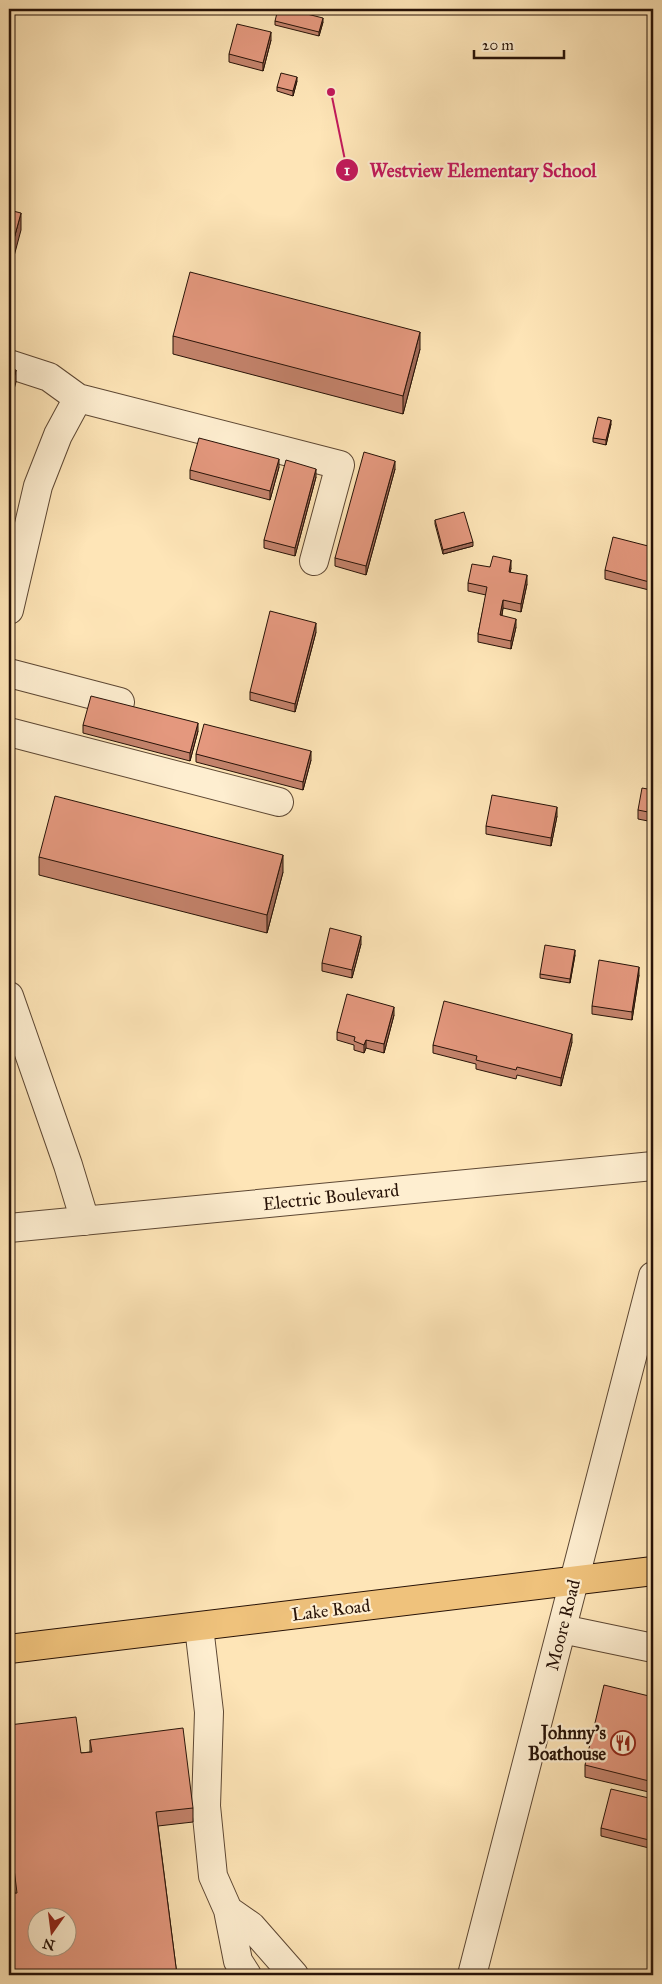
<svg xmlns="http://www.w3.org/2000/svg" width="662" height="1984" font-family="'IM FELL Great Primer',serif">
	<style>
		.lines { fill: none; stroke-linecap: round; stroke-linejoin: round }
		.minor-casing { stroke: #5d4733; stroke-width: 30 }
		.major-casing { stroke: #271207; stroke-width: 30 }
		.minor { stroke: #feeed0; stroke-width: 28 }
		.major { stroke: #efc27c; stroke-width: 28 }
		.wall { fill: #c4836c; stroke: #271207 }
		.shaded-wall { fill: #a06a58; stroke: #271207 }
		.building { fill: #e4987e; stroke: #271207; fill-rule: evenodd }
		.labels { text-anchor: middle; stroke-width: 4.5; stroke-linejoin: round; paint-order: stroke }
		.street-label { font-size: 18px; fill: #271207; stroke: #feeed0 }
		.poi-label { font-size: 18px; font-weight: bold; fill: #271207; stroke: #feeed0; text-anchor: end }
		.leader { fill: none; stroke: #c2185b; stroke-width: 2 }
		.callout-dot { fill: #c2185b; stroke: #feeed0; stroke-width: 2 }
		.mark-label { font-size: 15px; text-anchor: middle; font-weight: bold; fill: #fff }
		.callout-label { font-size: 19px; text-anchor: middle; font-weight: bold; fill: #c2185b; stroke: #feeed0; stroke-width: 4.5; stroke-linejoin: round; paint-order: stroke }
	</style>
	<rect width="100%" height="100%" fill="#fee5b7"/>
	<filter id="stains"><feTurbulence type="fractalNoise" baseFrequency=".004" numOctaves="4"/><feColorMatrix values="0 0 0 0 .2 0 0 0 0 .09 0 0 0 0 .02 0 0 0 .5 -.17"/></filter>
	<radialGradient id="worn" r=".72"><stop offset=".6" stop-color="#630" stop-opacity="0"/><stop offset="1" stop-color="#630" stop-opacity=".3"/></radialGradient>
	<g class="lines">
		<defs>
			<path id="minor" d="M9,364L49,377L78,398L340,465L314,561
				M9,610L38,486L58,435L78,398
				M9,673L120,702
				M9,732L279,802
				M9,996L68,1165L85,1221
				M9,1228L653,1166
				M199,1627L209,1712L206,1806L213,1876L228,1910L238,1961L247,1975
				M562,1629L653,1648
				M228,1910L251,1926L294,1975
				M472,1975L653,1276"/>
			<path id="major" d="M9,1649L653,1571"/>
		</defs>
		<use href="#minor" class="minor-casing"/>
		<use href="#major" class="major-casing"/>
		<use href="#minor" class="minor"/>
		<use href="#major" class="major"/>
	</g>
	<path class="wall" d="M491,9H510L508,13Z
		M275,21L323,22L319,36L275,25Z
		M271,40L263,71L229,62V54Z
		M297,81L293,96L277,91V87Z
		M173,336L420,349L403,414L173,354Z
		M611,424L606,445L593,442V438Z
		M279,467L270,500L190,479V470Z
		M395,469L366,575L335,566V558Z
		M316,477L295,556L264,548V540Z
		M435,520L473,546L443,554L435,524Z
		M653,543V591L605,579V570L652,547Z
		M490,567L511,568L510,572L527,584L521,612L503,608L502,616L516,627L511,649L478,642V634L486,595L468,591V583Z
		M316,632L295,712L250,700V692Z
		M83,725L198,731L190,761L83,733Z
		M196,754L311,760L303,790L196,762Z
		M653,790V822L638,819V810Z
		M557,816L551,846L486,834V826Z
		M39,857L283,872L267,933L39,875Z
		M361,944L352,978L322,971V963Z
		M575,955L570,983L540,978V974Z
		M639,975L632,1020L592,1014V1006Z
		M394,1015L384,1053L366,1048L364,1053L354,1050V1045L337,1040V1032Z
		M572,1042L561,1086L517,1075L516,1079L476,1069V1064L433,1053V1045Z
		M652,1474H653V1487L652,1486Z
		M653,1697V1793L585,1777V1765Z
		M9,1725L81,1753L90,1752V1740L193,1808V1822L158,1826L177,1975L15,1893L10,1850H9Z
		M653,1799V1849L601,1836V1828Z"/>
	<path class="shaded-wall" d="M323,18V22L319,36V32Z
		M271,32V40L263,71V63Z
		M297,77V81L293,96V91Z
		M21,213V230L9,275V257Z
		M420,332V349L403,414V396Z
		M16,370V382L9,408V397Z
		M611,420V424L606,445V440Z
		M279,459V467L270,500V491Z
		M395,461V469L366,575V566Z
		M316,469V477L295,556V548Z
		M473,542V546L443,554V550Z
		M511,560V568L509,580V572Z
		M527,575V584L521,612V604Z
		M503,600V608L500,624V615Z
		M516,619V627L511,649V641Z
		M316,623V632L295,712V704Z
		M198,723V731L190,761V753Z
		M311,751V760L303,790V782Z
		M557,807V816L551,846V838Z
		M283,855V872L267,933V915Z
		M361,936V944L352,978V970Z
		M575,950V955L570,983V979Z
		M639,967V975L632,1020V1012Z
		M394,1007V1015L384,1053V1044Z
		M572,1034V1042L561,1086V1078Z
		M366,1040V1048L364,1053V1045Z"/>
	<path class="building" d="M278,9H287L323,18L319,32L275,21Z
		M237,24L271,32L263,63L229,54Z
		M281,73L297,77L293,91L277,87Z
		M9,210L21,213L9,257Z
		M190,272L420,332L403,396L173,336Z
		M9,368L16,370L9,397Z
		M598,417L611,420L606,440L593,438Z
		M199,438L279,459L270,491L190,470Z
		M364,452L395,461L366,566L335,558Z
		M286,460L316,469L295,548L264,540Z
		M464,512L473,542L443,550L435,520Z
		M613,537L652,547L653,543V583L605,570Z
		M493,556L511,560L509,572L527,575L521,604L503,600L500,615L516,619L511,641L478,634L487,587L468,583L472,564L490,567Z
		M270,611L316,623L295,704L250,692Z
		M91,696L198,723L190,753L83,725Z
		M204,724L311,751L303,782L196,754Z
		M642,788L653,790V813L638,810Z
		M492,795L557,807L551,838L486,826Z
		M55,796L283,855L267,915L39,857Z
		M330,928L361,936L352,970L322,963Z
		M545,945L575,950L570,979L540,974Z
		M599,960L639,967L632,1012L592,1006Z
		M347,994L394,1007L384,1044L366,1040L364,1045L354,1041L355,1037L337,1032Z
		M444,1001L572,1034L561,1078L517,1067L516,1070L476,1060L477,1056L433,1045Z
		M604,1685L653,1697V1782L585,1765Z
		M76,1717L81,1753L92,1752L90,1740L183,1728L193,1808L156,1812L177,1975H9V1894L17,1893L10,1836H9V1725ZM38,1916H68V1946H38Z
		M611,1789L653,1799V1841L601,1828Z"/>
	<defs>
		<symbol id="restaurant-ring" viewBox="-11 -11 22 22"><circle r="9.5" fill="#feeed0" stroke="#8f2418" stroke-width="1.5"/><path d="M-5-6h1v4h1v-4h1v4h1v-4h1v5L-1.5 .5V6h-2V.5L-5-1ZM5-6V6H3V1.5H1.5Q1.5-4 5-6Z" fill="#8f2418"/></symbol>
	</defs>
	<g fill-rule="evenodd">
		<use href="#restaurant-ring" x="609" y="1729" width="28" height="28"/>
	</g>
	<g class="labels">
		<g class="street-label">
			<text transform="translate(331 1197) rotate(-6)" y="6">Electric Boulevard</text>
			<text transform="translate(331 1610) rotate(-7)" y="6">Lake Road</text>
			<text transform="translate(563 1625) rotate(-76)" y="6">Moore Road</text>
		</g>
		<g class="poi-label">
			<text x="606" y="1739">Johnny's<tspan x="606" dy="21">Boathouse</tspan></text>
		</g>
	</g>
	<path class="leader" d="M331 92L347 170"/>
	<g class="callout-dot">
		<circle cx="331" cy="92" r="5"/>
		<circle cx="347" cy="170" r="12"/>
	</g>
	<g class="mark-label">
		<text x="347" y="175">1</text>
	</g>
	<g class="callout-label">
		<text x="483" y="177">Westview Elementary School</text>
	</g>
	<rect width="662" height="1984" fill="none" stroke="#fee5b7" stroke-width="30"/>
	<rect x="10" y="10" width="642" height="1964" fill="none" stroke="#271207" stroke-width="2.5"/>
	<rect x="15" y="15" width="632" height="1954" fill="none" stroke="#271207"/>
	<g transform="translate(52 1932) rotate(194)"><circle r="24" fill="#feeed0" stroke="#a89680"/>
	<path d="M0-4L9 19L0 12L-9 19Z" fill="#8f2418"/>
	<text y="-8" font-size="14" font-weight="bold" text-anchor="middle" fill="#271207">N</text>
	</g>
	<path d="M474 50v8h90v-8" fill="none" stroke="#271207" stroke-width="2.5"/>
	<text x="482" y="50" font-size="15" fill="#271207" stroke="#feeed0" stroke-width="4" paint-order="stroke">20 m</text>
	<rect width="100%" height="100%" filter="url(#stains)"/>
	<rect width="100%" height="100%" fill="url(#worn)"/>
</svg>
